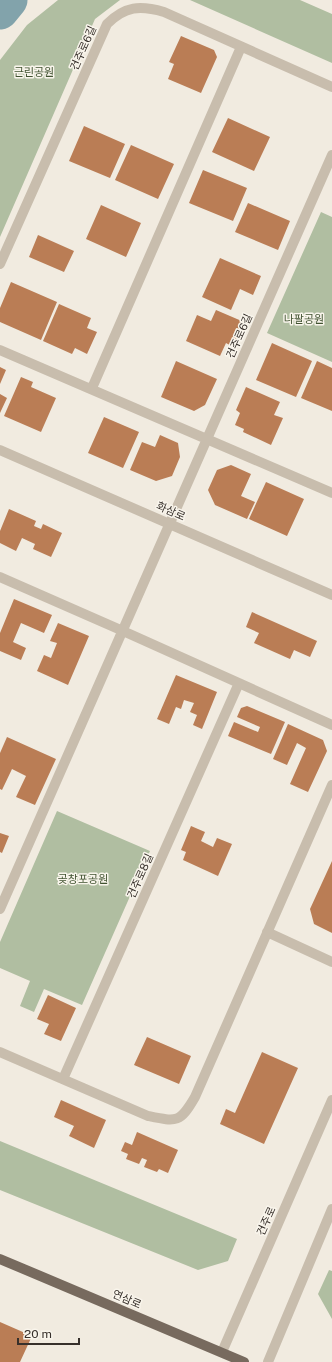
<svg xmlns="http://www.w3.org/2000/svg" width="332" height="1362" font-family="'Public Sans','Noto Sans KR',sans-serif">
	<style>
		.green { fill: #b0bea1 }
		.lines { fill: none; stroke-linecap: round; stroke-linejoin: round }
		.river { stroke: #82a3ab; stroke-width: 37 }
		.building { fill: #ba7d55 }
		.minor { stroke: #c8bdad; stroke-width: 10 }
		.major { stroke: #776a5e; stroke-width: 10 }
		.labels { text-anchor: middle; stroke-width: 3; stroke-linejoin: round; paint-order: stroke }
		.street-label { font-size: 11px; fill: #37302b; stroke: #f9f5ec }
		.park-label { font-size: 11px; fill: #415331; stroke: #f9f5ec }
	</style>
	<rect width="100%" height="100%" fill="#f1ebe0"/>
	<path class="green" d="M58,0H120L95,19L0,237V60L27,25Z
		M190,0H300L332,14V63Z
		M321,212L332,217V362L267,333Z
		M57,811L150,851L82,1005L44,989L34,1012L20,1006L30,981L0,968V942Z
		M0,1141L237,1239L228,1261L198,1270L0,1190Z
		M329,1270L332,1271V1319L318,1294Z"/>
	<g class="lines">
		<path class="river" d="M0,11L9,0"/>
	</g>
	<path class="building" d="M181,36L214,50L217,57L201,93L168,79L174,64L169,62Z
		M228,118L270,137L254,171L212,152Z
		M84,126L125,144L110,178L69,161Z
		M131,145L174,164L158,199L115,180Z
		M203,170L247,188L233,221L189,203Z
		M248,203L290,221L278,250L235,232Z
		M101,205L141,223L126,257L86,239Z
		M38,235L74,251L64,272L29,257Z
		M220,258L261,276L253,295L240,289L231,310L202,297Z
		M11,282L57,302L41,340L0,322V308Z
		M59,304L91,318L87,328L97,332L87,354L75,348L72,354L43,341Z
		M216,310L244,322L233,347L226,343L220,356L186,341L197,315L211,321Z
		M272,343L312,361L296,397L256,380Z
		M176,361L217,379L205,405L194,411L161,397Z
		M317,361L332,368V411L301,398Z
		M0,367L6,370L0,384Z
		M21,377L33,382L31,387L56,398L41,432L4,416Z
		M246,387L280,402L274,415L283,418L271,445L243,432L244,429L235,425L240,413L236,410Z
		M0,394L7,398L0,413Z
		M104,417L139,432L123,468L88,453Z
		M160,435L178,443L180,457L172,476L156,481L130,470L142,442L155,447Z
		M231,465L251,474L241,496L255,502L247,519L215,505L208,490L217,470Z
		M266,482L304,499L287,536L249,519Z
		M9,509L36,521L34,526L41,529L43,524L62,533L51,557L33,549L35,544L22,538L16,551L0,543V531Z
		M14,599L52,615L44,633L21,623L13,642L26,648L21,660L0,651V633Z
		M252,612L317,641L310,657L294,650L290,659L254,643L259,633L246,627Z
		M58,623L89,636L68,685L37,671L44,655L51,658L57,643L50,641Z
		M176,675L217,692L202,729L193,725L197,715L190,712L194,703L184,700L181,709L176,707L169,724L157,719Z
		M247,706L285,722L271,754L228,736L234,722L258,732L260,727L237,717L241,708Z
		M288,724L323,740L327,751L308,792L290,784L306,748L297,743L287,765L273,759Z
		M7,737L56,759L35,805L16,797L26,776L12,769L2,790L0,789V753Z
		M191,826L205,832L201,841L213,847L217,838L232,844L218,876L183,860L186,852L181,850Z
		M0,833L9,836L2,853L0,852Z
		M332,861V933L314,924L310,909Z
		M48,995L76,1008L61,1041L44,1034L49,1024L37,1019Z
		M147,1037L191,1056L179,1084L134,1065Z
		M262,1052L298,1068L264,1144L220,1124L226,1109L235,1113Z
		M61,1100L106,1120L94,1148L69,1136L74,1126L54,1117Z
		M137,1132L178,1150L168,1173L159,1169L157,1172L144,1167L147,1160L142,1158L139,1164L126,1159L128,1154L121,1151L125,1142L132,1145Z
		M0,1322L32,1336L20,1362H0Z"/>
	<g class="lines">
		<path class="minor" d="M0,264L107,24C125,6 140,5 164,12L332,87
			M0,350L332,493
			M92,388L241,47
			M0,450L332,595
			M0,577L123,631L332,725
			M0,909L332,155
			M267,932L332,962
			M0,1052L148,1116C177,1122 180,1123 195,1097L332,785
			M63,1079L239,683
			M222,1352L332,1100
			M268,1362L332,1209"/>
		<path class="major" d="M0,1259L244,1362"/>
	</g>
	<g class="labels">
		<g class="street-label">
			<text transform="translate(83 48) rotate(-66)" y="4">건주로6길</text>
			<text transform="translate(239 336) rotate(-66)" y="4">건주로6길</text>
			<text transform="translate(171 511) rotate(24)" y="4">화삼로</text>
			<text transform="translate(140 876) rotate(-66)" y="4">건주로8길</text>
			<text transform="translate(266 1221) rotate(-66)" y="4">건주로</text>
			<text transform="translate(127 1299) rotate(23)" y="4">연삼로</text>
		</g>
		<g class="park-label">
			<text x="34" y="76">근린공원</text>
			<text x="304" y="323">나팔공원</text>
			<text x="83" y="883">곶창포공원</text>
		</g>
	</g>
	<path d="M18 1338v6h61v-6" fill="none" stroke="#37302b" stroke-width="2"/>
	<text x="24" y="1338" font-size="12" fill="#37302b" stroke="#f9f5ec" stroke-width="3" paint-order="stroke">20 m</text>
</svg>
